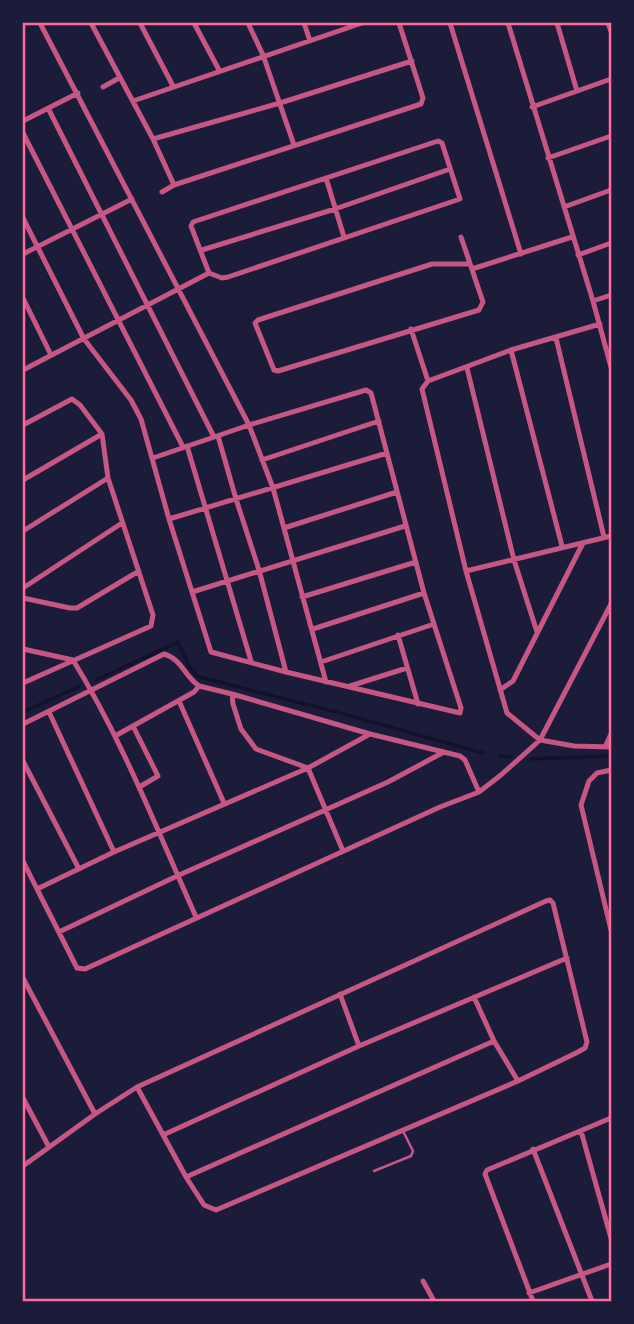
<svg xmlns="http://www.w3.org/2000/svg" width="634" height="1324" font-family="'Fira Sans Condensed',sans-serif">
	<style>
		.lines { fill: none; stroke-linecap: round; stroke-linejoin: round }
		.stream { stroke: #12122b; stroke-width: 3.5 }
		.service { stroke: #c65784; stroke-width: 2.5 }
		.minor { stroke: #c65784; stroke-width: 5 }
		.neatline { fill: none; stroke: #ff6b9d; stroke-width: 2.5 }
	</style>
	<rect width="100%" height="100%" fill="#1b1b3a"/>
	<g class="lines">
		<path class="stream" d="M96,680L178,642L190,668L199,677L336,712L483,753
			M23,712L78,687
			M499,756L511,757
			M531,759L611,756"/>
		<path class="service" d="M374,1171L411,1156L413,1151L403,1131"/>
		<path class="minor" d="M40,23L249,425L273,488L326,682
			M91,23L153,139L174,185
			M140,23L173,86
			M194,23L219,70
			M248,23L263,55L294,145
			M304,23L310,41
			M450,23L521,254
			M508,23L593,301L611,367
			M557,23L577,91
			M608,23L611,31
			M103,87L119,78
			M133,101L362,23
			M532,107L611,79
			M48,108L214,437
			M23,121L78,93
			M23,133L183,447
			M153,139L280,103L412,61
			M438,141L442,143L460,199L228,277L222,278L209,273L191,226L193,222Z
			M548,158L611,136
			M326,178L344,237
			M162,192L174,185L421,104L423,98L399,23
			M564,207L611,190
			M23,218L84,339L131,400L141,419L169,519L211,652L286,672L460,713L461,708L424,593L371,393L366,390L249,425L153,458
			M461,237L483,302L479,310L278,371L274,370L255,323L258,320L432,264H470
			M202,250L335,209L450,169
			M23,254L132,199
			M578,255L611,243
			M472,269L572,237
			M23,298L51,355
			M593,301L611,295
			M600,324L511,350L428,381L422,389L466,571L507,713L540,740L574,746L611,747
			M411,329L428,381
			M556,338L604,537
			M511,350L562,546
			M467,368L514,560L537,632
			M23,370L209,273
			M23,425L72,399L80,405L102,434L108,478L153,615L151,626L23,683
			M218,436L236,499L259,570L286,672
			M187,446L251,661
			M262,460L379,421
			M23,480L102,434
			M169,519L387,453
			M284,528L397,492
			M23,531L108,478
			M466,571L611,536
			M23,588L122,523
			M192,592L405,526
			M302,597L416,562
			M23,598L70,608H77L139,571
			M313,629L424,593
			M398,635L418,704
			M23,649L73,660C123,741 157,830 196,917
			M321,662L434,624
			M350,686L407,668
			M500,690L513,681L583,543
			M232,694L370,734L460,756L465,760L479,792
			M179,701L224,803
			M49,712L114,852L308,768L256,749L241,729L233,704L232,694L199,686
			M23,724L164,654C182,659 184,676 199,686L194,692L115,736
			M133,726L158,776L141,786
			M605,747L611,734
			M23,761L79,869
			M611,770L597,773L589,781L581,805L611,930
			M343,851L308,768L370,734
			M23,861L37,889L114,852
			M37,889L77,968L85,969L440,807L479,792L501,775L540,740L611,604
			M59,932L177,876L388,782L444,752
			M23,978L95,1114
			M340,994L359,1046
			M474,997L494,1041L518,1081
			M23,1098L49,1147
			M581,1131L611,1238
			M163,1135L359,1046L567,958
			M533,1149L592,1301
			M23,1166L95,1114L137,1087L546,901L550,900L553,903L587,1042L585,1048L576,1053L518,1081L216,1210L204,1205L186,1177L137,1087
			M186,1177L494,1041
			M423,1281L434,1301
			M529,1293L611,1264
			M533,1301L485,1174L487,1170L611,1118"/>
	</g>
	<rect width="634" height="1324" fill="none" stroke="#1b1b3a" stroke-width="49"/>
	<rect x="24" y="24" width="586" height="1276" class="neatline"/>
</svg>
